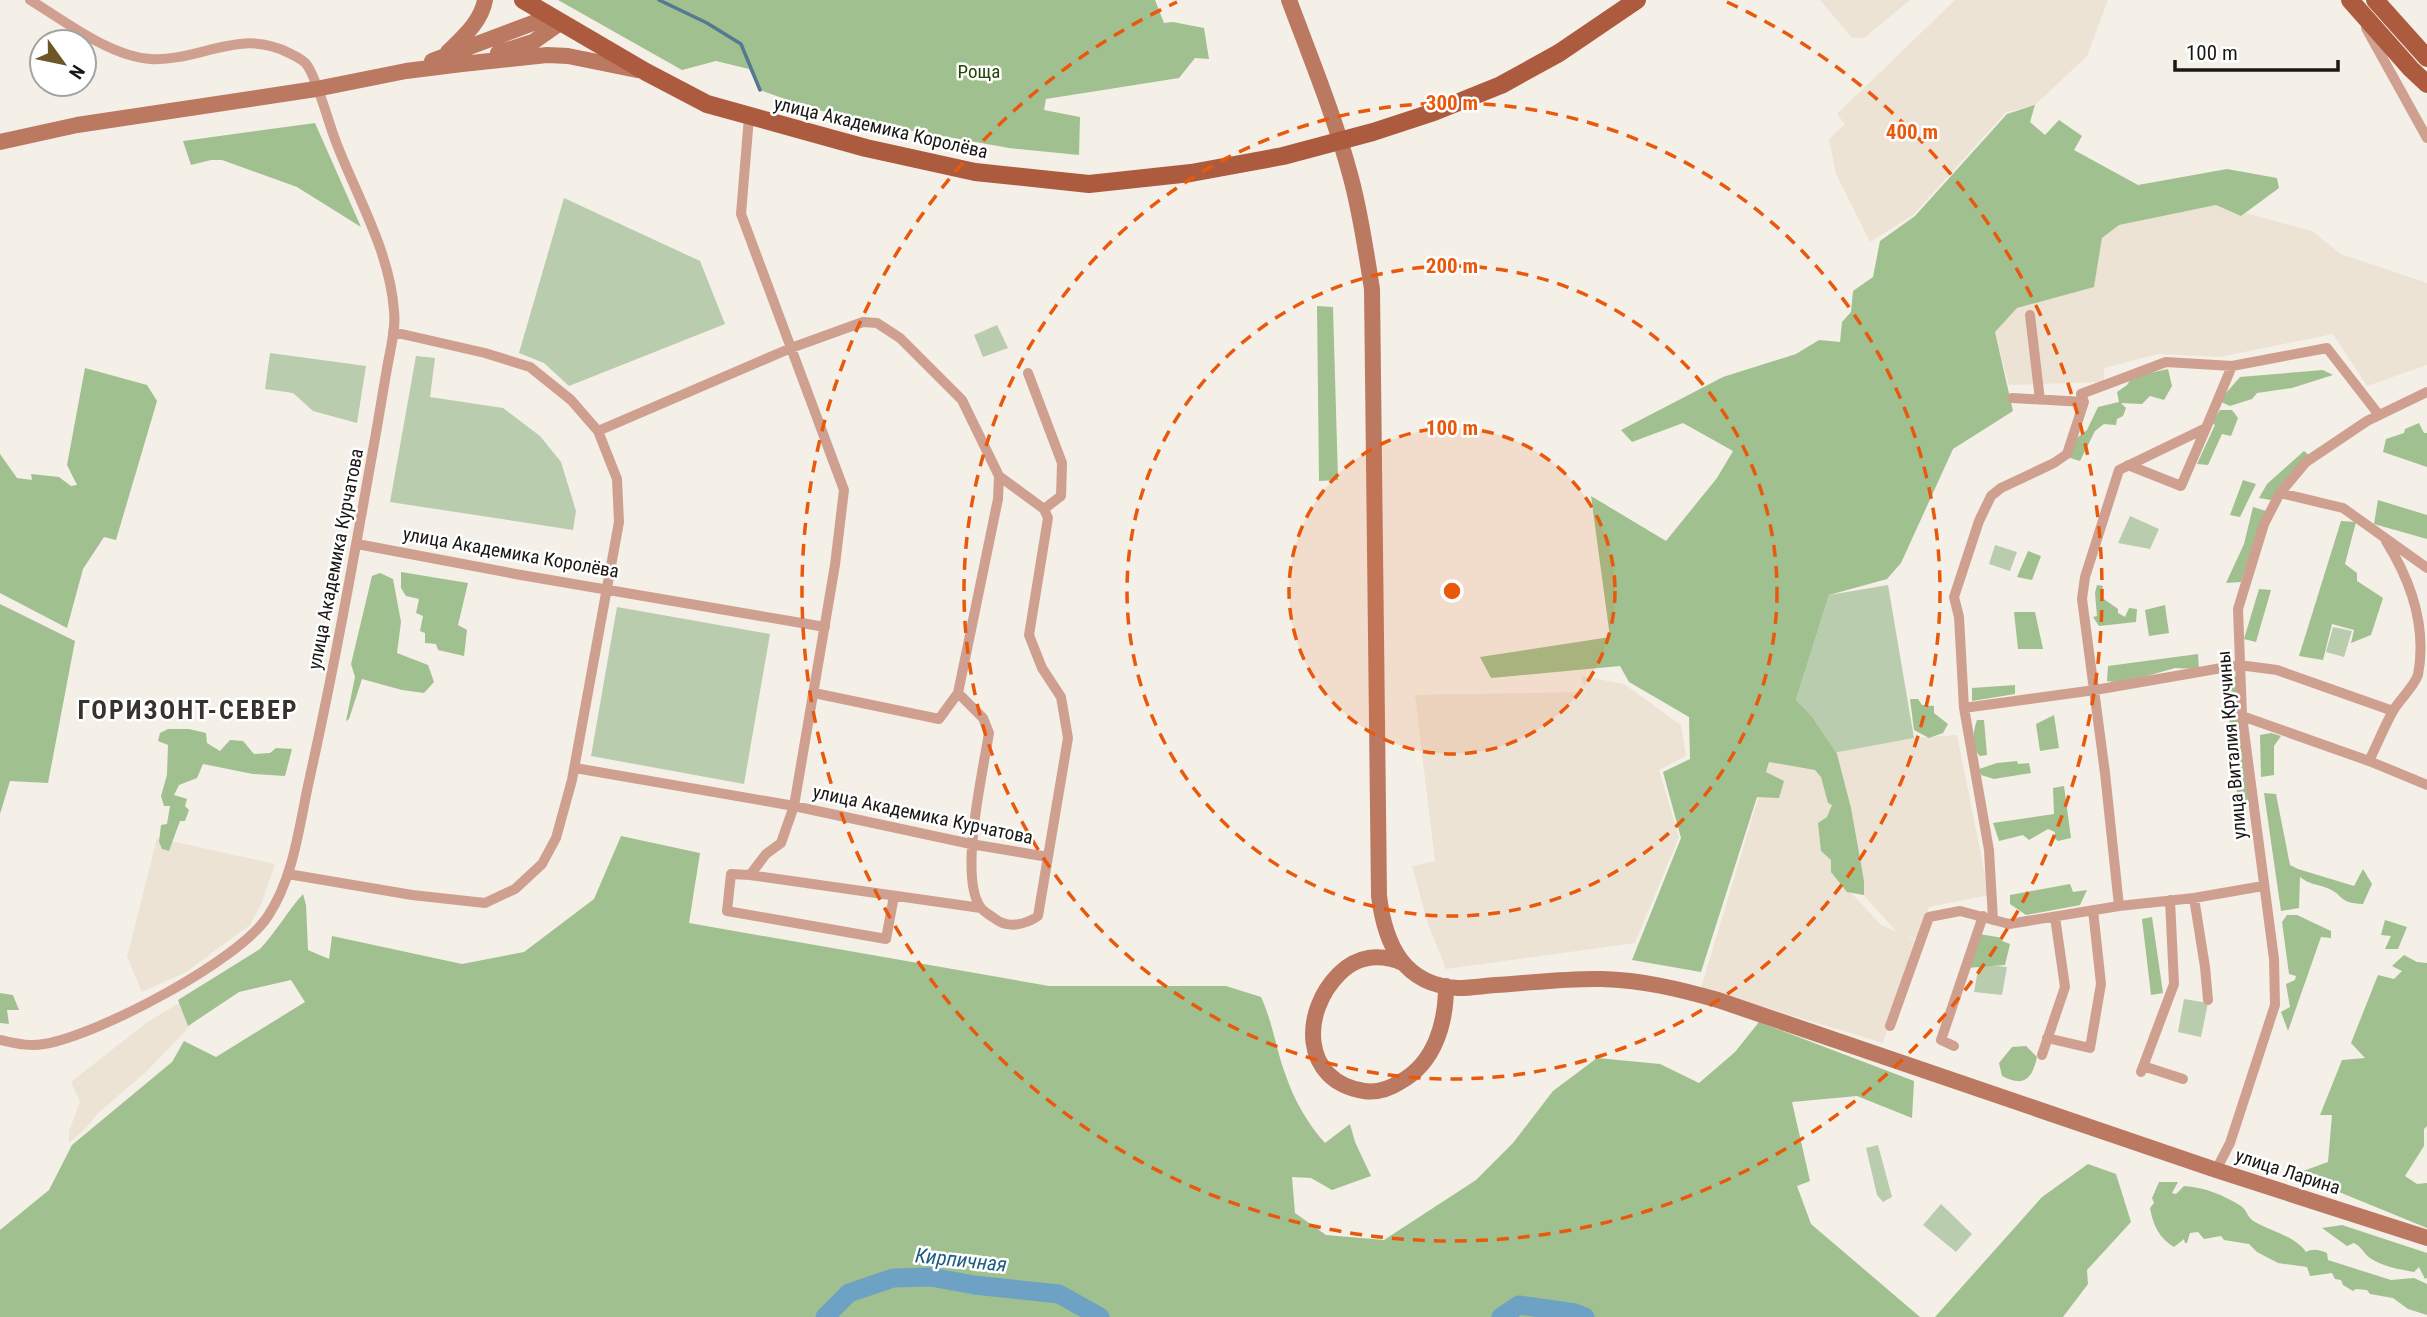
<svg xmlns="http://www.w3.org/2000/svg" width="2427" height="1317" font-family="'Roboto Condensed',sans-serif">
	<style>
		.built { fill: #ece3d5 }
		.green { fill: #b9cdae }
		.forest { fill: #a1c08f }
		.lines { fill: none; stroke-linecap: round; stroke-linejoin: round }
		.stream { stroke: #547990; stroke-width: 3.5 }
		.river { stroke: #6da2c4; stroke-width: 19 }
		.street { stroke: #cfa090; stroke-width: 10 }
		.secondary { stroke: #bc7961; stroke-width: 16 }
		.primary { stroke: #ad5b3f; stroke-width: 18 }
		.ring { fill: none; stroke: #e8590c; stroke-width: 3.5; stroke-dasharray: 12 9 }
		.labels { text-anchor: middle; stroke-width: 5; stroke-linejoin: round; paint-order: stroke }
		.park-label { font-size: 19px; fill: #234800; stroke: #fff }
		.street-label { font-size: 19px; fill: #1a1816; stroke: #fff }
		.water-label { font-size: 21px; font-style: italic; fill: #1f5e80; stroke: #fff }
		.district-label { font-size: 26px; font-weight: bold; letter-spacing: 2px; fill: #36322c; stroke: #fff }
		.centre { fill: #e8590c; stroke: #fff; stroke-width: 3.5 }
		.ring-label { font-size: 21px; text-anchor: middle; font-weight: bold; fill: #e8590c; stroke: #fff; stroke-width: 5; stroke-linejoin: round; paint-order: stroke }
	</style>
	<rect width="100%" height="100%" fill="#f4efe7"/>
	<path class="built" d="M1820,0H1910L1864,38H1852Z
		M1955,0H2108L2087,56L2034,106L2006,112L1913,215L1870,242L1836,174L1829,139L1845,124L1837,114Z
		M2216,205L2312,231L2341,254L2427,283V365L2367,386L2333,334L2219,357L2158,354L2104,368V382L2009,385L1995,332L2017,308L2094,286L2102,238L2119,225Z
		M1581,676L1624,684L1681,725L1686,756L1659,770L1679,837L1635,943L1446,969L1428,924L1412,866L1435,861L1415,695L1585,692Z
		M1957,735L1989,895L1929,907L1917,939L1905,935L1915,940L1883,1043L1701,988L1769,762L1816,770L1825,779L1832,804L1821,851L1831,860L1832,872L1881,925L1897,932L1859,890L1833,753L1914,738Z
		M157,838L275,864L261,905L250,925L186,972L142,992L127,957Z
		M228,974L232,982L148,1070L98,1113L87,1127L69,1143V1131L80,1102L71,1082L146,1023Z"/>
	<path class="green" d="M564,198L700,261L725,324L569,386L544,363L519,353Z
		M997,325L1008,348L983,357L974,335Z
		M270,353L366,366L357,423L313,411L293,393L265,389Z
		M416,356L435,358L430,397L503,408L540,436L561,462L576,511L573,530L390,502Z
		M2130,516L2159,529L2150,549L2118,543Z
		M1995,545L2017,552L2010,571L1989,564Z
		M1888,585L1914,738L1833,753L1796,700L1829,595Z
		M617,607L770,634L744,784L591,756Z
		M2333,627L2352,631L2344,657L2326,652Z
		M1979,964L2007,967L2002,995L1974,992Z
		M2184,999L2208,1003L2201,1037L2178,1032Z
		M1878,1145L1892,1197L1883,1202L1877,1195L1866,1148Z
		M1941,1204L1972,1234L1956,1252L1923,1225Z"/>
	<path class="forest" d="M558,0H1155L1164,23L1173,22L1204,28L1209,59L1195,58L1179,78L1046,99L1044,110L1080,117L1079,155L1009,148L880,125L810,108L760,90L749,69L716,61L682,70Z
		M2035,105L2030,122L2045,135L2059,120L2082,136L2074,150L2138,185L2227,169L2277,178L2279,188L2241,216L2216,205L2119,225L2102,238L2094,287L2017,308L1995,332L2013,411L1953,449L1901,563L1887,579L1829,595L1796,700L1812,717L1837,754L1851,808L1864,881V895L1847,892L1831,872V860L1821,851L1818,823L1827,817L1832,805L1828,803L1821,777L1815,770L1769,762L1766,772L1784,781L1779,798L1757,797L1701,972L1632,960L1681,838L1663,772L1690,759L1689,717L1629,682L1620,666L1491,678L1480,657L1610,637L1591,496L1666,541L1717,478L1733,451L1683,423L1632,442L1621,430L1723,377L1796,354L1819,340L1840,342L1842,322L1851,312L1853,291L1873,277L1880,241L1915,216L2007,114Z
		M315,123L361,227L297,187L222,160H211L191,165L183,141Z
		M1317,306L1333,307L1338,480L1319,481Z
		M85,368L147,385L157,401L116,540L104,537L83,569L67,628L0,593V454L17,478L32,480L31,474L59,477L71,486L77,485L67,465Z
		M2168,369L2172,386L2164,400L2150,396L2142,404L2121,403L2126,408L2123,416L2117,419L2116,425L2104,424L2095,431L2080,461L2070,458L2073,441L2087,430L2098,407L2119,402L2117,392L2127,385L2132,377Z
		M2323,370L2333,375L2292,388L2257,393L2252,399L2230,406L2219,401L2240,377Z
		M2220,410H2232L2238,418L2231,436L2222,434L2208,465L2197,464L2215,425L2212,423Z
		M2419,423L2424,433H2427V467L2383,452L2386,439L2404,433L2405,429Z
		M2304,451L2310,456L2271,500L2259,498L2267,484Z
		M2243,480L2256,484L2240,517L2230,515Z
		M2378,500L2427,515V539L2374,524Z
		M2253,507L2266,511L2241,582L2226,583L2244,544Z
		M2341,521L2356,522L2345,564L2357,573V581L2383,598L2371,635L2351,643L2354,630L2332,624L2323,660L2299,656Z
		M2028,551L2041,556L2032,580L2017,577Z
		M401,572L468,583L458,625L467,630L464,656L438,650L436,644L425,643V633L420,631L423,616L416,613L419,599L406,596L401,588Z
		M380,573L393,579L401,622L397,653L428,665L434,682L424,693L402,690L362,679L349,719L346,721L355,677L351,664L372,576Z
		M2097,585L2103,586L2101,597L2118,609V613L2125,617L2129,608L2137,609L2136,622L2099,626L2093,617L2097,616L2095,593Z
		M2259,589L2271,590L2256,642L2244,639Z
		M0,604L75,641L48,783L10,781L0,814Z
		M2165,605L2169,633L2149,636L2145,610Z
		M2014,612H2035L2043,649H2018Z
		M2198,654L2199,669L2175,668L2122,683L2107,681L2108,666Z
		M2237,676L2250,799L2238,802L2227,699L2230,691V678Z
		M2015,685V694L1972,701V688Z
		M1910,699H1918L1922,705L1934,706V713L1948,724L1943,733L1929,738L1914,730Z
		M2054,715L2059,748L2040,751L2036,724Z
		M1977,720H1984L1987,755L1980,756C1971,747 1973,731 1977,720Z
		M168,729H189L206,733L207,743L220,751L230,740L243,741L254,754L270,753L276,748L292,749L285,776L253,774L203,764L197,778L179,785L174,795L187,799L185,806L189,810L185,821H180L169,851L162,849L159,842L161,825L167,824L170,806H164L161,796L167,775L168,745L158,741L160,733Z
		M2271,733L2281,736L2274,746V775L2261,777L2260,735Z
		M2017,761L2018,764L2029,763L2031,773L1994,779L1981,775L1979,769L1997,763Z
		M2064,786L2071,838L2058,841L2054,838L2055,832L2048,829L2029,840L2023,835L1999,841L1993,823L2054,814L2053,788Z
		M2264,793L2276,794L2290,865L2298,869L2354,886L2363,869L2372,884L2363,904C2337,903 2345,895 2327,888C2315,883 2312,886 2300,877L2299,908L2281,911Z
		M621,836L700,853L689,923L1049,986H1226L1261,997C1273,1023 1276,1050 1286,1076C1294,1100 1308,1124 1325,1143L1350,1124L1355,1142L1371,1176L1332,1190L1311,1178L1292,1177L1295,1213L1326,1235L1384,1240L1476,1180L1513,1143L1553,1091L1597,1058L1660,1064L1699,1083L1735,1052L1759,1022L1914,1081L1912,1118L1857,1096L1792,1102L1810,1181L1797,1186L1811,1224L1920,1317H0V1230L49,1190L72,1145L172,1062L184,1041L216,1057L305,1002L291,980L239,992L188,1026L178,1000L260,949C276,932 287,912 303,894L306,905L308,950L329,959L332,936L462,964L524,952L594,899Z
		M2070,884L2073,892L2087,890L2080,905L2026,915L2010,904V895Z
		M2287,915H2297L2331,931V938L2321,937L2288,1031L2281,1012L2290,1007L2286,984L2295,980L2296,976L2289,974L2282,922Z
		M2152,917L2163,993L2151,995L2142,919Z
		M2385,920L2407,927L2398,949H2385L2391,936L2381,935Z
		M1979,934L2003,938L2002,941L2010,944L2005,965L1967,968Z
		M2404,955L2417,962L2427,963V1126L2424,1129V1146L2405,1176L2417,1184L2427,1183V1228L2295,1174L2328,1162L2332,1115H2320L2342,1060L2365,1058L2351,1043L2378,975L2394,979L2402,971L2392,966Z
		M0,993L13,995L19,1010H7L9,1024L0,1023Z
		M2026,1046L2037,1057C2032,1080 2023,1087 2002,1076L1999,1063L2012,1047Z
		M2088,1164L2116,1174L2131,1222L2087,1270L2088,1284L2063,1317H1935L2042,1197Z
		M2159,1182H2178L2172,1193L2176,1194L2184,1186C2203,1187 2224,1195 2241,1206C2247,1210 2248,1219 2255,1222C2271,1231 2296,1237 2306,1252C2313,1248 2320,1250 2327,1253L2328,1260L2391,1280L2414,1278L2427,1284V1315L2408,1309L2393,1298L2370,1294L2367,1290L2356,1289L2353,1291L2343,1285L2341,1280L2335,1279L2332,1273L2310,1276L2307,1267L2278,1263L2257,1252L2249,1244L2224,1240L2221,1236L2204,1239L2198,1232L2190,1233L2187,1243H2185L2184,1239L2174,1247C2159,1238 2153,1225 2150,1208L2154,1203L2152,1198Z
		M2342,1225L2427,1253V1278L2425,1279L2419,1267L2414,1272C2399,1269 2383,1267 2370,1258C2364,1254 2362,1247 2354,1243L2347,1246L2322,1228Z"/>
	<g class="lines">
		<path class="stream" d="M659,0L707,23L741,44L760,90"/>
		<path class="river" d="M825,1317L849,1293L893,1278L931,1277L974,1285L1059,1294L1100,1317
			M1501,1317L1519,1305L1575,1313L1585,1317"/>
		<path class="street" d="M2366,28L2427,138
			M749,117L741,214L844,490L835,565L794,806L781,843L766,854L750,875L981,908
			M2030,315L2040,400
			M1028,373L1062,463L1061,496L1044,509
			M2012,398L2084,402
			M598,431L791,348L863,322L877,323L900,338L962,400L999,476L998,499L958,693L939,719L814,693
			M2128,465L2181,486L2206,428
			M2280,493L2343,508L2427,568
			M357,544L521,575L825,627
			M958,693L983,718L989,733C983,772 958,878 981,908C984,912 990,915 994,918C1007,929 1025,925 1038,916L1068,738L1061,697L1042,668L1029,635L1048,518L1044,509L999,476
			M1964,708L2095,690L2239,665L2277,670L2393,711
			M2242,716L2369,761L2427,785
			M2369,761C2377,745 2384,727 2393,711C2400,699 2413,688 2418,675C2427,627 2411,581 2386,541
			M575,768L794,806L971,844L1048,857
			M288,874L412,895L485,903L515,889L542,864L556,838L572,780L619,522L617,479L598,431L571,400L530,367L485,353L393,332
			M750,875L731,874L727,911L886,939L894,896
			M2194,898L2205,967L2208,1000
			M2119,906L2105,773L2082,599L2085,577L2119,470L2206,428L2232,366
			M1993,920L1989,850L1964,708L1959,617L1954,597L1979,521L1991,496L2001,488L2054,463L2067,454L2084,402L2081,394L2166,362L2232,366L2327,348L2379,415
			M1890,1026L1929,917L1960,911L2009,924L2119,906L2194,898L2263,886
			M2047,1038L2090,1048L2101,984L2093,910
			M0,1040C15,1043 29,1047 44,1044C98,1035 239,961 268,916C294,877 299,826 309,781C334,669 354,557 374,444C379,417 383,390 388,363C391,346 396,328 394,311C390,252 357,197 336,142C328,122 318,81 307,65C304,60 295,56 289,53C239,27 200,62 150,59C109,56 65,21 30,0
			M1954,1046L1941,1040L1983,916
			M2042,1055L2065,987L2055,917
			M2143,1066L2183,1079
			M2141,1072L2174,984L2170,900
			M2216,1170L2230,1143L2275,1005L2274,959L2242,716L2238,609L2264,524L2280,493L2306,462L2367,421L2427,392"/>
		<path class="secondary" d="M1289,0C1311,59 1335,117 1351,178C1361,215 1366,252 1372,289L1379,896C1385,944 1403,985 1458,988C1470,988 1483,986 1495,985C1530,983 1567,978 1602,979C1642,980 1679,989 1718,1000L2216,1170L2427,1238
			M448,52C463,37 481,22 485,0
			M498,53L533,42L560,23
			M432,61L549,17
			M0,142L77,125L316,89L406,71L462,64L547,55L568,56L637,70
			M1403,963C1379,953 1357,956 1339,974C1301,1012 1301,1081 1364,1091C1377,1093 1389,1089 1400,1082C1435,1063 1446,1023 1446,986"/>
		<path class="primary" d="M523,0L646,72L707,104L866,148L975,172L1089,184L1191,173L1283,156L1373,132L1434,112L1501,85L1559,53L1637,0
			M2350,0L2411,69L2427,84
			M2375,0L2427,58"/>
	</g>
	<circle cx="1452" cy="591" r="163" fill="#e8590c" fill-opacity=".12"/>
	<g class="ring">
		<circle cx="1452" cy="591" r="163"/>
		<circle cx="1452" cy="591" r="325"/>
		<circle cx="1452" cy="591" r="488"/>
		<path d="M1727 2A650 650 0 1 1 1177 2"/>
	</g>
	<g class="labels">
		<g class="park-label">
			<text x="979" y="78">Роща</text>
		</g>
		<g class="street-label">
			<text transform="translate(881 127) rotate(13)" y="7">улица Академика Королёва</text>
			<text transform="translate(511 552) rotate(10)" y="7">улица Академика Королёва</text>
			<text transform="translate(335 559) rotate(-79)" y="7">улица Академика Курчатова</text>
			<text transform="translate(2231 745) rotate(-95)" y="7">улица Виталия Кручины</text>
			<text transform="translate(923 814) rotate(12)" y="7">улица Академика Курчатова</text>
			<text transform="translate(2288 1171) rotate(18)" y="7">улица Ларина</text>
		</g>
		<g class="water-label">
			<text transform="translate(961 1260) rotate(6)" y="7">Кирпичная</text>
		</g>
		<g class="district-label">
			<text x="188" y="719">ГОРИЗОНТ-СЕВЕР</text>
		</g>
	</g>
	<circle cx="1452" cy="591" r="10" class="centre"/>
	<g class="ring-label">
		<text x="1452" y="110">300 m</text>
		<text x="1912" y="139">400 m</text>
		<text x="1452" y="273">200 m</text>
		<text x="1452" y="435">100 m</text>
	</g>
	<g transform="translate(63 63) rotate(123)"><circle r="33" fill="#ffffff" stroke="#a3a3a2" stroke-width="2"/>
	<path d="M0-5L12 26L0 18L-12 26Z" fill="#6e5626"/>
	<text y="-10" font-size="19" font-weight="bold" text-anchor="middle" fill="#1a1816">N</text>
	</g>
	<path d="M2175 60v10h163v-10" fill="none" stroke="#1a1816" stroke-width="3.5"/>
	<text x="2186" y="60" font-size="21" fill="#1a1816" stroke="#ffffff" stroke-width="5" paint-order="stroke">100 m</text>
</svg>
